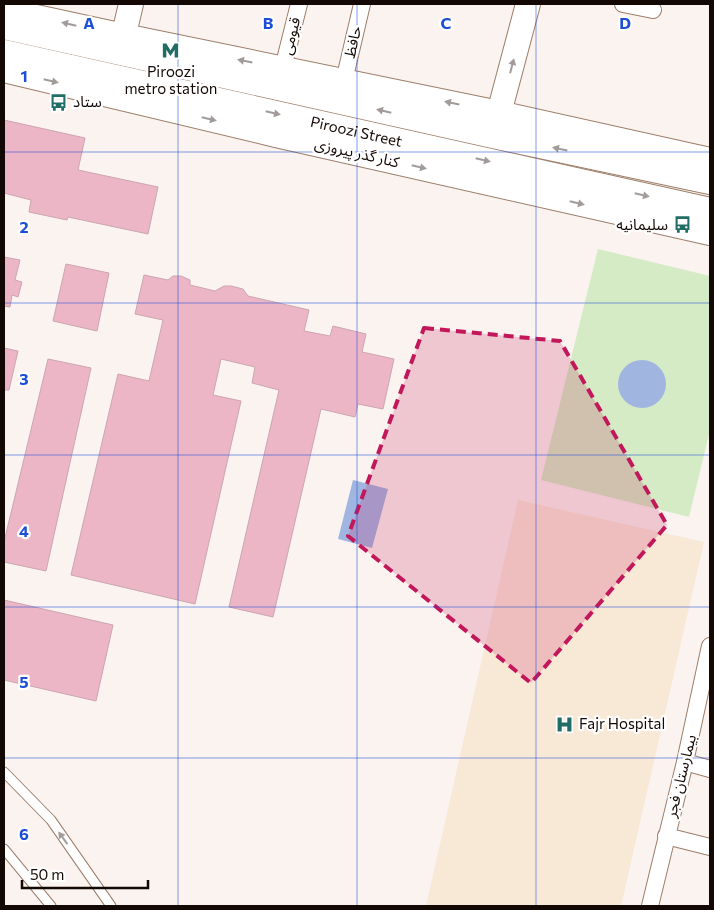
<svg xmlns="http://www.w3.org/2000/svg" width="714" height="910" font-family="Commissioner,'Noto Sans Arabic',sans-serif">
	<style>
		.medical { fill: #f8e8d6 }
		.green { fill: #d4ebc5 }
		.water { fill: #a0b6e1 }
		.building { fill: #ecb6c7; stroke: #cca5b0 }
		.lines { fill: none; stroke-linecap: round; stroke-linejoin: round }
		.lane-casing { stroke: #9d7e6a; stroke-width: 11 }
		.street-casing { stroke: #9d7e6a; stroke-width: 18 }
		.secondary-casing { stroke: #9d7e6a; stroke-width: 26 }
		.primary-casing { stroke: #9d7e6a; stroke-width: 28 }
		.lane { stroke: #fff; stroke-width: 9 }
		.street { stroke: #fff; stroke-width: 16 }
		.secondary { stroke: #fff; stroke-width: 24 }
		.primary { stroke: #fff; stroke-width: 26 }
		.oneway { fill: #a19c9a }
		.marked { fill: #c2185b; fill-opacity: 0.2; stroke: #c2185b; stroke-width: 4; stroke-dasharray: 10 6; stroke-linejoin: round }
		.grid { fill: none; stroke: #1d4ed8; stroke-width: 1; stroke-opacity: 0.55 }
		.labels { text-anchor: middle; stroke-width: 4.5; stroke-linejoin: round; paint-order: stroke }
		.street-label { font-size: 15px; fill: #130803; stroke: #fff }
		.poi-label { font-size: 15px; fill: #130803; stroke: #fff; text-anchor: start }
		.grid-label { font-size: 16px; text-anchor: middle; font-weight: bold; fill: #1d4ed8; stroke: #fff; stroke-width: 4.5; stroke-linejoin: round; paint-order: stroke }
	</style>
	<rect width="100%" height="100%" fill="#faf3ef"/>
	<path class="medical" d="M518,500L704,542L621,906H426Z"/>
	<path class="green" d="M598,249L710,276V430L689,517L541,480Z"/>
	<path class="water" d="M618 384a24 24 0 1 1 48 0a24 24 0 1 1-48 0Z
		M353,480L388,489L372,548L338,539Z"/>
	<path class="building" d="M4,120L85,138L78,170L158,187L148,234L68,217L67,220L29,212L31,200L4,193Z
		M4,257L20,260L15,280L22,282L18,297L12,295L10,307L4,306Z
		M66,264L109,273L97,331L53,321Z
		M144,275L168,280L173,276H181L190,280V285L215,291L224,286H231L243,289L248,296L309,310L304,331L330,336L333,326L366,334L362,352L394,359L383,409L358,404L355,417L321,409L273,617L229,607L279,390L252,383L255,367L221,359L213,395L241,401L195,604L71,575L118,374L149,381L163,320L135,314Z
		M4,348L18,351L9,390H4Z
		M48,359L91,368L46,571L4,562V542Z
		M4,600L113,625L96,701L4,680Z"/>
	<g class="lines">
		<defs>
			<path id="lane" d="M4,772L51,820L111,906
				M4,849L51,906"/>
			<path id="street" d="M623,4L653,10
				M283,68L299,4
				M344,81L362,4
				M685,762L710,769
				M666,836L710,847
				M650,906L685,762L710,646"/>
			<path id="secondary" d="M4,10L124,36L499,113L710,160
				M120,51L131,4
				M4,70L276,135L710,233
				M495,128L528,4"/>
			<g id="primary">
				<path d="M4,26L493,135L710,181"/>
				<path id="s1" d="M4,53L710,211"/>
			</g>
		</defs>
		<use href="#lane" class="lane-casing"/>
		<use href="#street" class="street-casing"/>
		<use href="#secondary" class="secondary-casing"/>
		<use href="#primary" class="primary-casing"/>
		<use href="#lane" class="lane"/>
		<use href="#street" class="street"/>
		<use href="#secondary" class="secondary"/>
		<use href="#primary" class="primary"/>
	</g>
	<defs><path id="oneway-solid" d="M-6-.8H1V-3.2L6.5 0L1 3.2V.8H-6Z" transform="scale(1.25)"/></defs>
	<g class="oneway">
		<use href="#oneway-solid" transform="translate(69 24) rotate(-167)"/>
		<use href="#oneway-solid" transform="translate(245 61) rotate(-169)"/>
		<use href="#oneway-solid" transform="translate(512 66) rotate(-75)"/>
		<use href="#oneway-solid" transform="translate(51 81) rotate(13)"/>
		<use href="#oneway-solid" transform="translate(452 103) rotate(-168)"/>
		<use href="#oneway-solid" transform="translate(384 111) rotate(-167)"/>
		<use href="#oneway-solid" transform="translate(273 113) rotate(13)"/>
		<use href="#oneway-solid" transform="translate(209 119) rotate(13)"/>
		<use href="#oneway-solid" transform="translate(560 149) rotate(-168)"/>
		<use href="#oneway-solid" transform="translate(483 160) rotate(13)"/>
		<use href="#oneway-solid" transform="translate(419 167) rotate(13)"/>
		<use href="#oneway-solid" transform="translate(642 195) rotate(13)"/>
		<use href="#oneway-solid" transform="translate(577 203) rotate(13)"/>
		<use href="#oneway-solid" transform="translate(63 838) rotate(-126)"/>
	</g>
	<path class="marked" d="M424,328L560,341L667,525L531,683L348,536Z"/>
	<path class="grid" d="M178,4V906M357,4V906M536,4V906M4,152H710M4,303H710M4,455H710M4,607H710M4,758H710"/>
	<defs>
		<symbol id="metro-bare" viewBox="-9 -9 18 18"><path d="M-5.5 5V-5H-3L0 0L3-5H5.5V5H3V-.5L0 4L-3-.5V5Z" fill="#226c66" stroke="#fff" stroke-width="2.5" paint-order="stroke"/></symbol>
		<symbol id="bus-bare" viewBox="-9 -9 18 18"><path d="M-5-6H5V4H4V6H2V4H-2V6H-4V4H-5ZM-3.5-4V0h7V-4ZM-3.5 1.2v1.5H-2V1.2ZM2 1.2v1.5H3.5V1.2Z" fill="#226c66" stroke="#fff" stroke-width="2.5" paint-order="stroke"/></symbol>
		<symbol id="hospital-bare" viewBox="-9 -9 18 18"><path d="M-5-5h3v3.5h4V-5h3V5h-3V1.5h-4V5h-3Z" fill="#226c66" stroke="#fff" stroke-width="2.5" paint-order="stroke"/></symbol>
	</defs>
	<g fill-rule="evenodd">
		<use href="#metro-bare" x="158" y="38" width="25" height="25"/>
		<use href="#bus-bare" x="46" y="90" width="25" height="25"/>
		<use href="#bus-bare" x="670" y="212" width="25" height="25"/>
		<use href="#hospital-bare" x="552" y="712" width="25" height="25"/>
	</g>
	<g class="labels">
		<g class="street-label">
			<text transform="translate(291 36) rotate(-76)" y="5">قیومی</text>
			<text transform="translate(353 42) rotate(-77)" y="5">حافظ</text>
			<text dy="5" stroke="none"><textPath href="#s1" startOffset="361">Piroozi Street</textPath></text>
			<text transform="translate(357 153) rotate(13)" y="5">کنار گذر پیروزی</text>
			<text transform="translate(681 776) rotate(-76)" y="5">بیمارستان فجر</text>
		</g>
		<g class="poi-label">
			<text x="171" y="77" text-anchor="middle">Piroozi<tspan x="171" dy="17">metro station</tspan></text>
			<text x="73" y="107">ستاد</text>
			<text x="668" y="230" text-anchor="end">سلیمانیه</text>
			<text x="579" y="729">Fajr Hospital</text>
		</g>
	</g>
	<g class="grid-label">
		<text x="89" y="29">A</text>
		<text x="268" y="29">B</text>
		<text x="446" y="29">C</text>
		<text x="625" y="29">D</text>
		<text x="24" y="82">1</text>
		<text x="24" y="233">2</text>
		<text x="24" y="385">3</text>
		<text x="24" y="537">4</text>
		<text x="24" y="688">5</text>
		<text x="24" y="840">6</text>
	</g>
	<rect width="714" height="910" fill="none" stroke="#130803" stroke-width="10"/>
	<path d="M22 880v8h126v-8" fill="none" stroke="#130803" stroke-width="2.5"/>
	<text x="30" y="880" font-size="15" fill="#130803" stroke="#ffffff" stroke-width="4" paint-order="stroke">50 m</text>
</svg>
